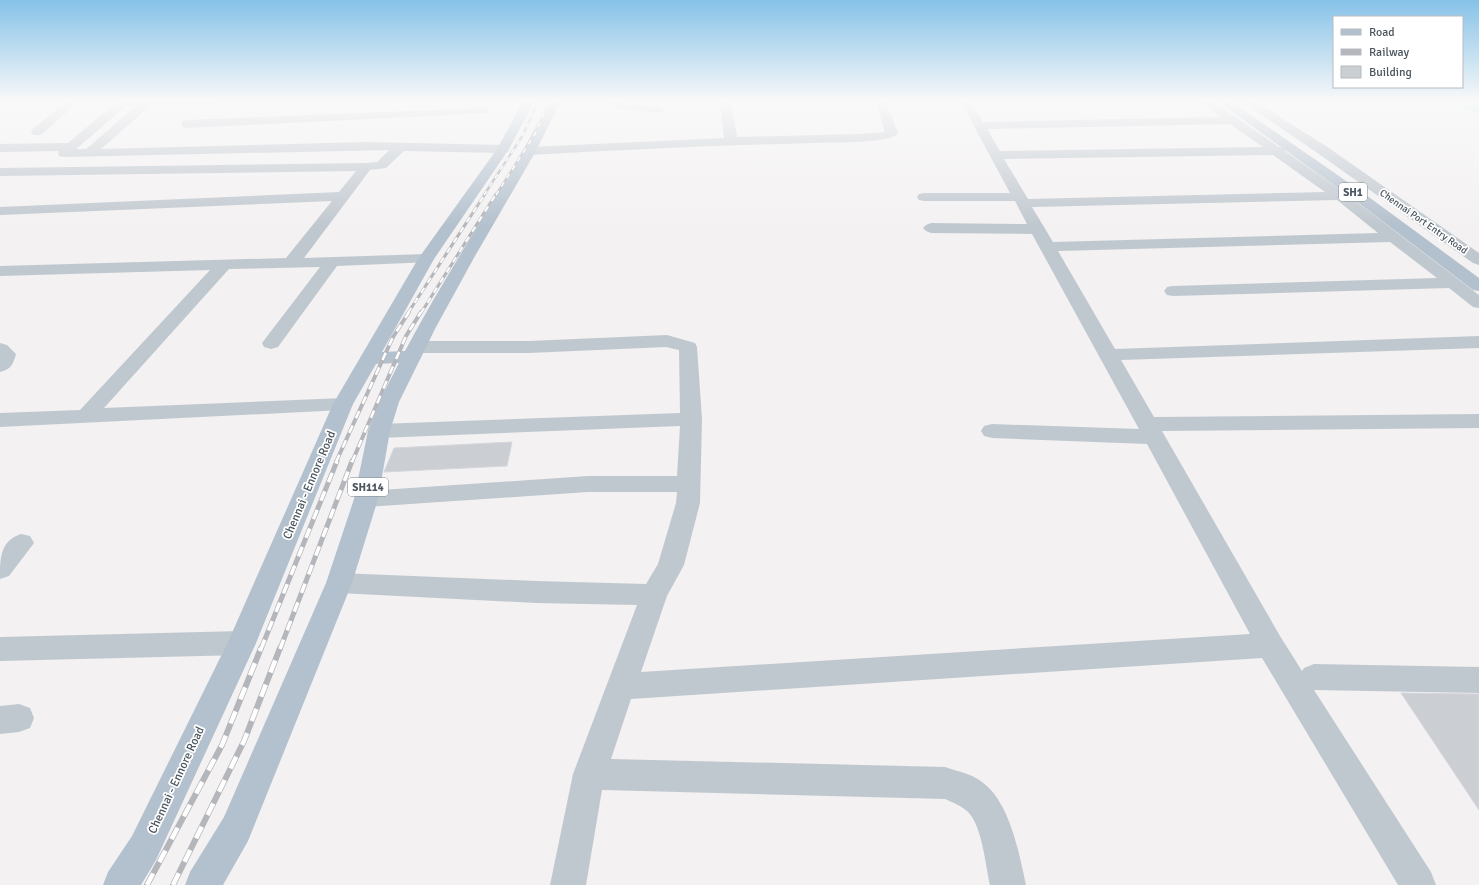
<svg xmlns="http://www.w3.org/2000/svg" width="1479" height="885" font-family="Signika,sans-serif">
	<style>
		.water { fill: #93d8e8 }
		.building { fill: #cbced3; stroke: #d5d7dc }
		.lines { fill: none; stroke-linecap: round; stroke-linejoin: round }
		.minor { fill: #c0c8cf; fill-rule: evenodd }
		.major { fill: #b3c1ce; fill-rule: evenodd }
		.rail-far4-casing { stroke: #b4b6bb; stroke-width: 2.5 }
		.rail-far3-casing { stroke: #b4b6bb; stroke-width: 3 }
		.rail-far2-casing { stroke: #b4b6bb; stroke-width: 4 }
		.rail-far1-casing { stroke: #b4b6bb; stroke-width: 5 }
		.rail-casing { stroke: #b4b6bb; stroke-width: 6 }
		.rail-far4 { stroke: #fff; stroke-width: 1.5; stroke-dasharray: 5; stroke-linecap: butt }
		.rail-far3 { stroke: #fff; stroke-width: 2; stroke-dasharray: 6; stroke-linecap: butt }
		.rail-far2 { stroke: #fff; stroke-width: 2.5; stroke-dasharray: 8; stroke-linecap: butt }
		.rail-far1 { stroke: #fff; stroke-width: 3.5; stroke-dasharray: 10; stroke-linecap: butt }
		.rail { stroke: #fff; stroke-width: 4.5; stroke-dasharray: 13; stroke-linecap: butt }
		.labels { text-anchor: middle; stroke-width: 3.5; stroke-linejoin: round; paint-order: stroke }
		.far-street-label { font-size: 10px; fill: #4a555e; stroke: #fff }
		.shield { fill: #fff; stroke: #80888e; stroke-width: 1 }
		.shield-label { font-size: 11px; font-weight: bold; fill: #4a555e }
		.street-label { font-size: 12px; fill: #4a555e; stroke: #fff }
	</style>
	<rect width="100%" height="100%" fill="#f3f1f1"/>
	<path class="water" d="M1447,102H1479V113Z"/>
	<path class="building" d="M512,442L507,466L384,472L394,448Z
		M1401,693L1479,694V810Z"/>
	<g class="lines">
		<path class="minor" d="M65,102H78L41,135H33L31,132L33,129Z
			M117,102H217L211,105L150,106L101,149L366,142L503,145L508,146L509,149L508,152L503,153L404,151L386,168L370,170L304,258L426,254L432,256L434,259L432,262L337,266L278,347L271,349L264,347L262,343L320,267L229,269L104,408L343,398L350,399L353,404L350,409L343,410L0,427V413L80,410L210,270L0,276V266L286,258L332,201L0,215V207L339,192L356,171L0,176V168L366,163L377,162L389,150L64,157L59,156L58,153L59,151L0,152V144L68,143ZM126,106H136L86,149H76Z
			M610,102H621L630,105L658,107L662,108L664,110L662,112L658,113L614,108Z
			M720,102H731L737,137L860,134L885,132L876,102H886L898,133C891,144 830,142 815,143C720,145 625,150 530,155L525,154L524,151L525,148L530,147L724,138Z
			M961,102H971L983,122L1220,117L1201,102H1214L1279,147L1284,148L1285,151L1345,193L1479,295V308L1473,307L1449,288L1173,296L1167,295L1164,291L1167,287L1173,286L1437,278L1390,242L1058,251L1115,349L1479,336V348L1121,360L1154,417L1479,414V428L1162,431L1280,636L1302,671L1304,668L1314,664L1479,667V693L1314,690L1431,872L1436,885H1398L1262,658L631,699L611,759L945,767C957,771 972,774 982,782C1010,802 1019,853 1026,885H990C986,867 982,827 969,813C962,806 954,803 945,799L602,790L586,885H550L573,774L637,605L536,603L339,593L330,590L326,583L330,576L339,573L536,581L646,584L658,564L676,503L677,492H588L366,507L358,505L354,499L358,493L366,491L588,476H677L680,426L379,438L371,436L368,431L371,426L379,424L680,413L679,350L666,347L529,353H417L410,351L408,347L410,343L417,341H529L667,335L695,343L697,347L702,419L700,503L684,565L667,596L641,672L1250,634L1147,444L992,438L984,436L981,431L984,426L992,424L1139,429L1032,234L931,233L926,231L923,228L926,225L931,223L1027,224L1015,201H924L919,200L917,197L919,194L924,193H1010ZM1230,124L1263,147L1000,151L987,129ZM1273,155L1325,192L1028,199L1004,159ZM1337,200L1378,233L1053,242L1032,207Z
			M1243,102H1256L1326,146L1479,253V265L1473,263L1316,152Z
			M484,108L488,109L490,111L488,113L187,128L183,127L181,124L183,121L187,120Z
			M0,343L7,345L16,354C13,365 11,369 0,372Z
			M21,534L30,536L34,543L9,576L0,579C0,558 0,541 21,534Z
			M242,631L252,635L256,643L252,651L242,655L0,661V637Z
			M19,704L30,708L34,718L30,728L19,732L0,734V706Z"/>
		<path class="major" d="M523,102H534L509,149L434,259L382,352L405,351C450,266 505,187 549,102H560L536,151L475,256L436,327L399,402L390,431L378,499L352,583L248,841L223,885H185L190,872L224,817L326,583L354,499L368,431L379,402L399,363L376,364L353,404L256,643L156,860L141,885H103L108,872L132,836L228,642L333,404L418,259L497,149Z
			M1220,102H1232L1362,192L1479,278V291L1473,290L1352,198L1221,104Z"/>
		<defs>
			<path id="rail-far4" d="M484,195L523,135L538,102
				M496,195L535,134L549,102"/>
			<path id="rail-far3" d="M408,313L485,194
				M421,313L496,194"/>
			<path id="rail-far2" d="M336,462L393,337L409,312
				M352,462L406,336L421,312"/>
			<path id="rail-far1" d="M261,649L337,461
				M280,649L352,461"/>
			<path id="rail" d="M147,885L222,745L261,648
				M173,885L244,741L280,648"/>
		</defs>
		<use href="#rail-far4" class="rail-far4-casing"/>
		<use href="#rail-far3" class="rail-far3-casing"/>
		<use href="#rail-far2" class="rail-far2-casing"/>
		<use href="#rail-far1" class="rail-far1-casing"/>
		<use href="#rail" class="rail-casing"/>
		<use href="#rail-far4" class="rail-far4"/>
		<use href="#rail-far3" class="rail-far3"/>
		<use href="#rail-far2" class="rail-far2"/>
		<use href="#rail-far1" class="rail-far1"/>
		<use href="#rail" class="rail"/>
	</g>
	<linearGradient id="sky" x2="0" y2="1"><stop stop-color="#86c2e8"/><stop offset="0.45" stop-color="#faf9f9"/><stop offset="1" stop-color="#faf9f9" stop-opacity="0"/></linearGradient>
	<rect width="1479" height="226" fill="url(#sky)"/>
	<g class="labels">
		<g class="far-street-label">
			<text transform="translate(1424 221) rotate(35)" y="4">Chennai Port Entry Road</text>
		</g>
		<g class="shield">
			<rect x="1339" y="183" width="28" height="18" rx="3"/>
			<rect x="348" y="478" width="40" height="18" rx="3"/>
		</g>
		<g class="shield-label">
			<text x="1353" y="196">SH1</text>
			<text x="368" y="491">SH114</text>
		</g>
		<g class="street-label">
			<text transform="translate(309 485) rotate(-67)" y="4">Chennai - Ennore Road</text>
			<text transform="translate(176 780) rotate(-65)" y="4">Chennai - Ennore Road</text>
		</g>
	</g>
	<rect x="1333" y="16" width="130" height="72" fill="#ffffff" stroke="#b7bbbf"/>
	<rect x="1341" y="29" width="20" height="6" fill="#b3c1ce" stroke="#b7bbbf"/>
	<text x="1369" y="36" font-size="12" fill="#4a555e">Road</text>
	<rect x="1341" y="49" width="20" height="6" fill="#b4b6bb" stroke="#b7bbbf"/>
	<text x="1369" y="56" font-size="12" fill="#4a555e">Railway</text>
	<rect x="1341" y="66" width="20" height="12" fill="#cbced3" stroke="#b7bbbf"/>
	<text x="1369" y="76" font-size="12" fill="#4a555e">Building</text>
</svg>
